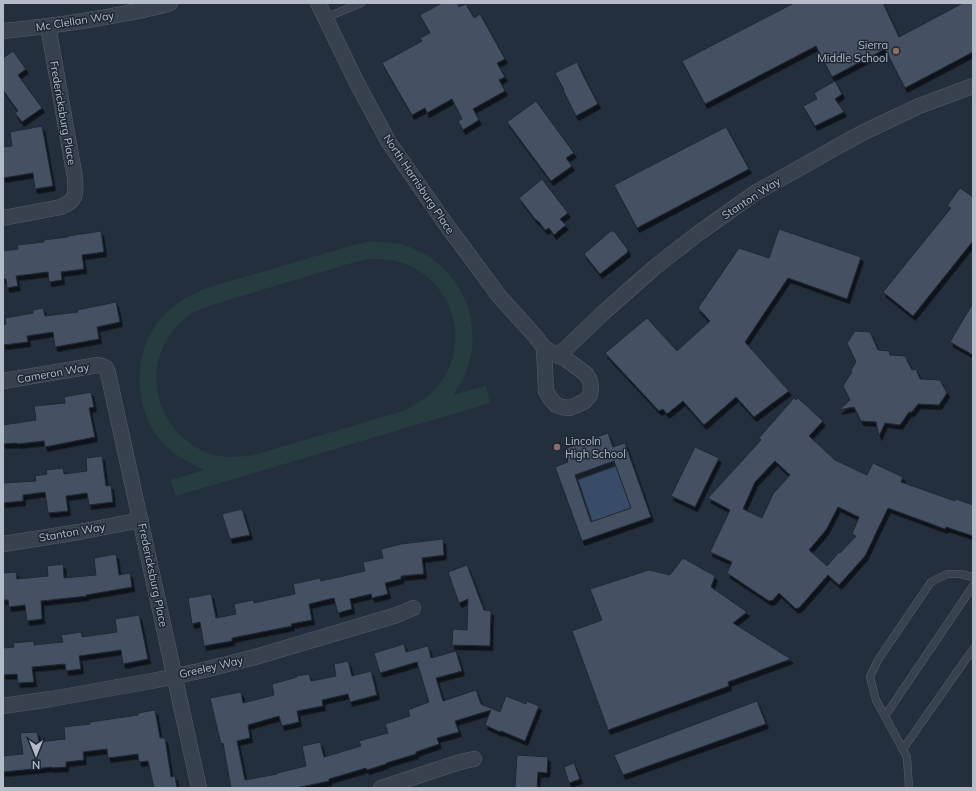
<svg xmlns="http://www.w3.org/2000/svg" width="976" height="791" font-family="Mulish,sans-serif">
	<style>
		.pitch { fill: #263c3f; fill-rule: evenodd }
		.water { fill: #394c67 }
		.building { fill: #455162; stroke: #1f2835; fill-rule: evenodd; filter: url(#shadow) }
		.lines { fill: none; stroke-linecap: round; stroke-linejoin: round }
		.lane-casing { stroke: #565f6c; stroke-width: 8 }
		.street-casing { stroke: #565f6c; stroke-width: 16 }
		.lane { stroke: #38414e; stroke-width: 7 }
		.street { stroke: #38414e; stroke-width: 15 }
		.education-dot { fill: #8d6e63; stroke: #1d2633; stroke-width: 1.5 }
		.labels { text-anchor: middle; stroke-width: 3; stroke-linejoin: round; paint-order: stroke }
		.street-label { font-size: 11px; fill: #b4bcc9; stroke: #1d2633 }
		.poi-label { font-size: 11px; fill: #b4bcc9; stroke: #1d2633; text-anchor: end }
	</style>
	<defs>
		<filter id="shadow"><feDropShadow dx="2.5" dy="4.5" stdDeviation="0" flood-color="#0009"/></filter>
	</defs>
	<rect width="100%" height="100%" fill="#242f3e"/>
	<path class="pitch" d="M367,242C378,242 389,242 400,244C457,258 488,321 465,374C462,382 457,389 453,395L486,386L490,403L176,496L171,480L204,470C192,464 180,458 170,450C131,416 129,349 166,313C178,301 192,294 207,288L350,246ZM369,259C378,259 387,259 396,261C448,274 472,335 443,379C432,395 417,405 400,412L257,454C239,458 220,459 203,451C149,426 140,353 187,317C195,311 203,308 212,305L355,262Z"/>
	<path class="water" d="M614,461L631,508L591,522L575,475Z"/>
	<path class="building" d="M442,3H457L459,7L466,4L474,18L480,14L505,59L497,63L505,77L499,80L505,91L473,109L479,120L463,130L458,121L462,119L452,99L427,113L425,108L412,115L382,63L422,41L420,38L430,33L420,15Z
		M794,3H883L899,37L963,3H973V52L905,88L885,49L832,77L816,46L705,104L682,61Z
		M13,51L26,69L18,75L42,108L22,122L15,113L18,111L3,90V58Z
		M577,62L583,75L598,104L576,116L563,90H564L555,73Z
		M835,81L842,94L835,99L844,112L815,126L803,106L817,99L814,93Z
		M536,101L574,153L566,158L572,166L551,181L507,122Z
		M42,126L53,186L35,189L33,173L3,178V147L12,146L10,132Z
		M726,127L749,169L637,228L614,185Z
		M542,179L568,213L560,219L566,225L554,235L549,228L545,230L539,222L535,219L519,198Z
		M960,188L973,197V241L913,316L883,292L951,208L947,206Z
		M779,229L861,257L847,299L788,278L745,342L789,391L754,417L736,397L704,425L683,401L667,414L663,409L659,411L605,353L647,318L677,351L710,321L698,308L739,248L769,258Z
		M612,230L613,232L614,231L628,250L627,251L628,252L600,274L584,254Z
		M101,231L104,252L82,255L84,269L61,272L62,280L49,282L48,272L16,276L18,286L7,288L6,279H3V251L18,249L17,245L44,242V240L68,237V236Z
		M116,302L120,322L97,327L99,339L55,347L53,332L27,336L28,342L3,345V325L6,324L5,318L33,313V310L43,308L45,316L78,312L77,310Z
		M973,303V355L950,342Z
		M855,331L870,332L878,350L889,351L890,355L905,356L912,370L916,369L920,379L940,380L947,393L939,405L918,404L912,412H909L900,425L885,423L879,436L876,422L861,421L854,407L839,410L850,400L843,386L852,372L851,370L856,362L847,343Z
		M91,392L94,407L89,408L95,437L45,447L44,441L17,444V443L3,444V425L36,420L34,406L65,403L64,397Z
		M794,398L796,400L798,398L823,421L809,436L835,460L867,475L873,463L903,477L901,482L955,501L956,499L973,505V536L946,527L945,529L888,508L865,556L839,585L828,575L799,608H797L796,609L779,593L772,601L771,600L769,601L727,573L732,562L710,552L730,510L708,498L761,440L759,438ZM775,461L790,475L773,494L762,518L743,509L755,482ZM838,507L859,517L852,534L856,536L840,553L839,552L827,566L809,550L826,530Z
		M608,433L613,447L625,443L651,517L582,541L555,467L568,462L564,449ZM614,461L631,508L591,522L575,475Z
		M695,447L719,458L695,507L671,496Z
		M102,456L106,486L111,485L113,502L89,505L87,493L66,496L68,511L48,513L45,492L23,495V501L3,503V483L36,481L35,476L47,474L46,470L63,468L64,474L87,471L86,458Z
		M242,509L250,535L230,539L222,514Z
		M443,539L444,555L422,558L424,574L401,576V579L385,583L388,594L372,598L371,594L350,599L352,609L338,613L334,598L309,604L312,620L291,624L292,626L232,638V641L204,646L200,622L192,624L188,598L211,594L216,618L236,614L234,604L253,600L254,603L295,594L293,584L320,578L321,581L365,571L363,562L383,558L381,549L401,544Z
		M116,554L119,575L130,573L132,587L86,595L87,596L41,601L42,619L27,621L25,605L9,607L8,600H3V573L16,572L17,579L48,576L47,566L63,564L64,578L96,575L94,558Z
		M683,558L715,576L711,587L747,612L733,623L791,659L728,682L729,686L608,730L572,631L602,620L590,589L649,570L670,575Z
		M467,565L484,610L491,611L490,646L452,645L453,629L467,630L468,599L459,603L448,572Z
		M139,615L148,659L123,664L121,650L79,656L81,669L66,671L65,664L32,667L34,682L18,683L17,674L3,675V648L14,647L13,643L34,641V645L63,642L61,635L81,632L82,637L117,632L115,619Z
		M404,644L406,652L428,646L431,658L456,651L462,671L436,678L443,701L476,690L481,704L500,712L506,696L526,704L527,701L539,706L525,741L501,731L500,732L485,725L491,710L455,721L459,732L437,738L439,744L416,752V754L386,763V764L367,770L366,768L329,779V781L296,788H231L223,743L221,744L210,698L241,692L243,703L274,695L272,684L297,677L296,676L309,674L311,681L336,676L334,664L348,661L352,676L371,671L377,695L350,702L348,694L322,700L323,706L297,711L299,722L282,726L279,716L248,725L250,738L237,741L245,780L277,774V773L306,766L302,746L320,742L324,757L361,746L359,741L388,733L385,724L410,716L408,710L429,702L417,662L380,673L374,653Z
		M757,701L766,724L623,775L614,755Z
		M155,710L160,738H165L171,777L175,776L177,788H154L148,761L139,762L138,754L108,758L107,749L83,752L84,760L66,762V767L52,768V767L3,772V756L23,754L20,733L37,732L39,742L65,739L64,727L90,724V722L138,715V713Z
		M517,755L548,757L547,773L538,772L537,788H515Z
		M574,763L580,779L569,783L564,767Z"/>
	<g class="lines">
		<defs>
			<path id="lane" d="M325,18L361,3
				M885,716L973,586
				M903,749L973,649
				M909,788L907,757L876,700L870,677L878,660L931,582L947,574H960L973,577"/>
			<path id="street" d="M318,3L357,83L388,141L443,220L499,296L536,337L544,348L567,360L586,374L590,381L591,387L590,395L585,401L577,405L569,408L562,407L556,405L550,398L546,391L544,348
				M3,31C43,27 82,22 122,14C138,11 154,8 170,3
				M3,218L61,207C77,200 76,194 75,178L48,26
				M558,356L602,314L655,267L696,235L755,193L835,148L864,132L919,106L973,86
				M3,381L98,365L102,366L106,368L108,373L199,788
				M3,544L79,532L141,520
				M3,706L51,699L157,680L204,670L255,657L397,615L413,608
				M381,788L460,762L474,759"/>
		</defs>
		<use href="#lane" class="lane-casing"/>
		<use href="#street" class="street-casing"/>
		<use href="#lane" class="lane"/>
		<use href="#street" class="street"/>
	</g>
	<g class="education-dot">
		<circle cx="896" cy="51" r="4"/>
		<circle cx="557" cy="447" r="4"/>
	</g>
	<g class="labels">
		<g class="street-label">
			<text transform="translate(75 21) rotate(-9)" y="4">Mc Clellan Way</text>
			<text transform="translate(63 113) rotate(80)" y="4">Fredericksburg Place</text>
			<text transform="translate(419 184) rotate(56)" y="4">North Harrisburg Place</text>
			<text transform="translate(751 198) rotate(-33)" y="4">Stanton Way</text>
			<text transform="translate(53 373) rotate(-10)" y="4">Cameron Way</text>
			<text transform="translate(72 532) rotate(-10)" y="4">Stanton Way</text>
			<text transform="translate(153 575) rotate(78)" y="4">Fredericksburg Place</text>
			<text transform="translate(211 667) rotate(-13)" y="4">Greeley Way</text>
		</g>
		<g class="poi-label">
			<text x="888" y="49">Sierra<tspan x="888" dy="13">Middle School</tspan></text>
			<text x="565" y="445" text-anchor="start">Lincoln<tspan x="565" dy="13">High School</tspan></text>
		</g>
	</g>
	<rect width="976" height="791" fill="none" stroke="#b4bcc9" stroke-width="8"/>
	<g transform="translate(36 755) rotate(180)" stroke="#1d2633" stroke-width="3" paint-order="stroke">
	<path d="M0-3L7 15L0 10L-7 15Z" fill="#b4bcc9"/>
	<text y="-6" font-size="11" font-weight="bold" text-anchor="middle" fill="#b4bcc9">N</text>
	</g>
</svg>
